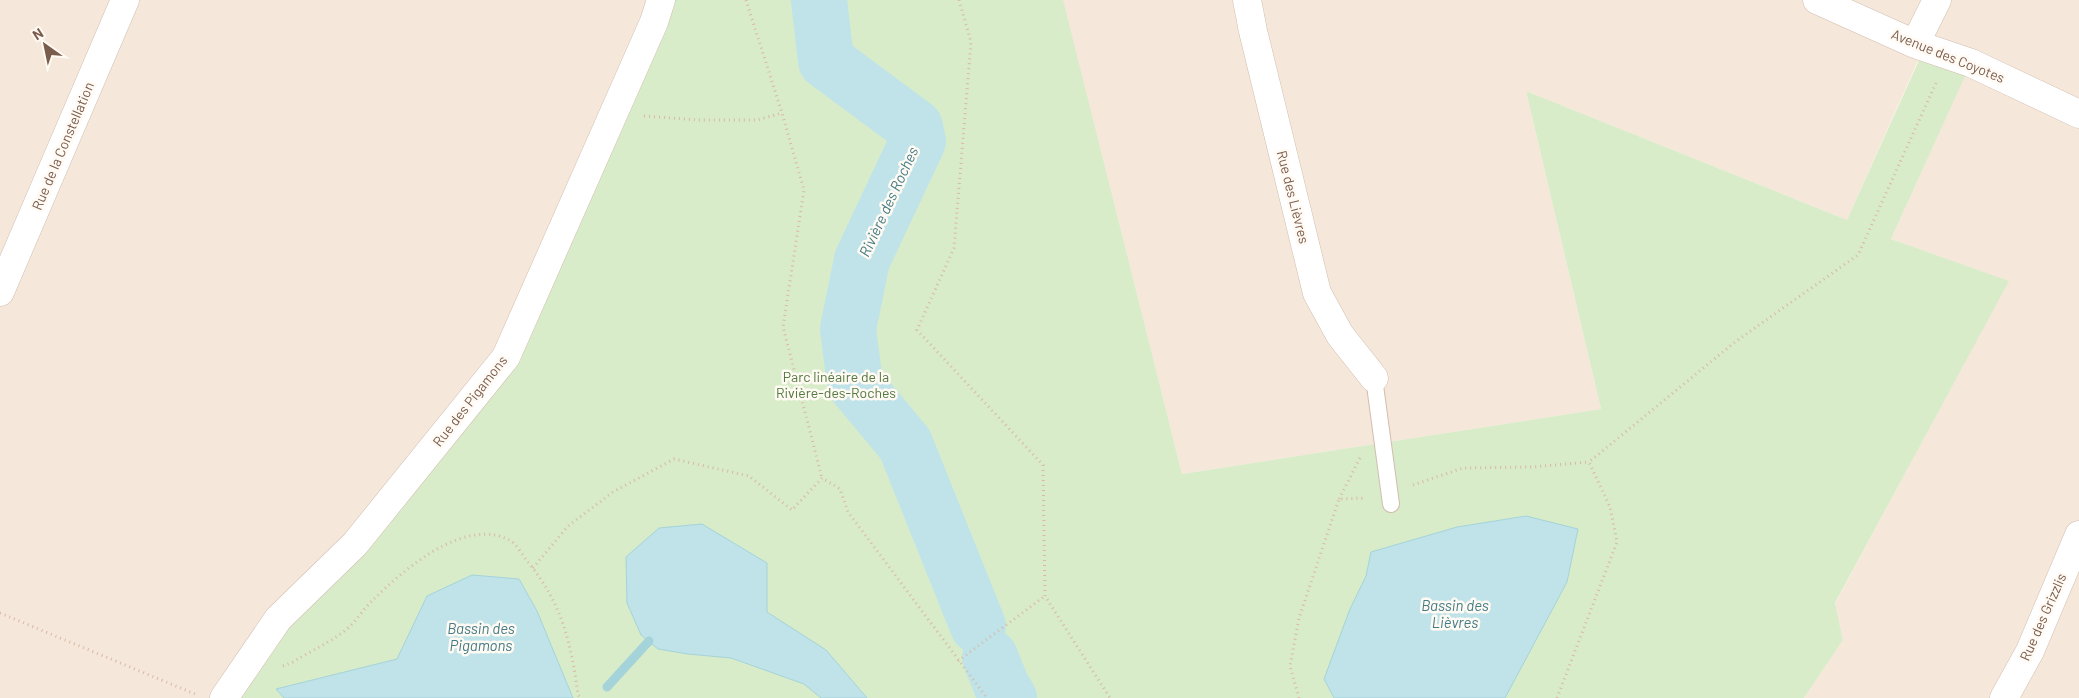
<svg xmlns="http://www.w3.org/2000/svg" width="2079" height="698" font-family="Barlow,sans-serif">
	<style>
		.residential { fill: #f5e8da }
		.green { fill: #d8ecc9 }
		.water { fill: #bfe3e8; stroke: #a5d3da }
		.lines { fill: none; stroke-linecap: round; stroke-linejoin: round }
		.stream { stroke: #a5d3da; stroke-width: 9 }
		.river { stroke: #bfe3e8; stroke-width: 56 }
		.service-casing { stroke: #d1beb0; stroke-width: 18 }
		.minor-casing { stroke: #d1beb0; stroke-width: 29 }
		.path { stroke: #d9b8a5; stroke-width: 3; stroke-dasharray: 1 4; stroke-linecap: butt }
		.service { stroke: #fff; stroke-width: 16 }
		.minor { stroke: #fff; stroke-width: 28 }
		.labels { text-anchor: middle; stroke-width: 5; stroke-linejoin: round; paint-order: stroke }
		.street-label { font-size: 14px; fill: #7a5c4d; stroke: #fffaf3 }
		.park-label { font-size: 14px; fill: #537a41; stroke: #fffaf3 }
		.water-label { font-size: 15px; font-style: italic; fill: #437c86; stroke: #fffaf3 }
	</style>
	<rect width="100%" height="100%" fill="#fdf6ec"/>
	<path class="residential" d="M0,0H661L506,357L224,698H0Z
		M1061,0H2079V698H1804L1843,640L1835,604L2008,281L1891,239L1970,64L1924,47L1847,220L1526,91L1601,409L1182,474Z"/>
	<path class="green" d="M661,0H1063L1182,474L1601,409L1526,91L1847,220L1925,47L1971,63L1891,239L2009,281L1835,603L1843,640L1804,698H224L506,357Z"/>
	<path class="water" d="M1526,516L1578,529L1567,582L1505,698H1334L1324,679L1350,609L1366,576L1371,552L1457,527Z
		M702,524L767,563V612L826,650L867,698H821L804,684L731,658L688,654L658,649L641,635L627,603L626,557L659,528Z
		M472,575L519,579L537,611L573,698H284L276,689L397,659L427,596Z"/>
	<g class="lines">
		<path class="stream" d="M607,687L649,641"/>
		<path class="river" d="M819,0L826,61L915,127L918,141L862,260L848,329L855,384L905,444L978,626
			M990,657L1002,687L1009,698"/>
		<defs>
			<path id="service" d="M1374,378L1391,504"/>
			<path id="minor" d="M1247,0L1253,31L1317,293L1340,335L1374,378
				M1817,0L1915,44L1971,63L2079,114
				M1915,44L1937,0
				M0,292L125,0
				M224,698L278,619L355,544L506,357L654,22L661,0
				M2004,698L2030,651L2079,535"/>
		</defs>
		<use href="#service" class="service-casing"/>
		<use href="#minor" class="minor-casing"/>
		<path class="path" d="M746,0L782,113L804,190L783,327L822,478
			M959,0L971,42L954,248L917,330L1043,465L1045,596L1110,698
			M644,116L698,120H757L782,113
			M1413,485L1463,468L1532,467L1589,462
			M1339,499L1360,458
			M533,568L568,526L613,492L674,459L749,476L792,510L822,478L840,489L848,512L987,698
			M0,613L195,694
			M958,661L1045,596
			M283,666L293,662C310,651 332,642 348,628C357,620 364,608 373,600C403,570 466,515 511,541C517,545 523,556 528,562C562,604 571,642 578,695L581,698
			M1299,698L1290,666L1299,618L1339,499L1366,498
			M1557,698L1617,542L1610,507L1589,462L1735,342L1858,255L1936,83"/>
		<use href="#service" class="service"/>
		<use href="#minor" class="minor"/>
	</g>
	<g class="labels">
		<g class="street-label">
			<text transform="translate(1948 56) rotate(22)" y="5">Avenue des Coyotes</text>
			<text transform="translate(63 146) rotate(-67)" y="5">Rue de la Constellation</text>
			<text transform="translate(1293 197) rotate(76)" y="5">Rue des Lièvres</text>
			<text transform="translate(470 401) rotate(-52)" y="5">Rue des Pigamons</text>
			<text transform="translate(2043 617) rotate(-66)" y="5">Rue des Grizzlis</text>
		</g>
		<g class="park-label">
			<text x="836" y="382">Parc linéaire de la<tspan x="836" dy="16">Rivière-des-Roches</tspan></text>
		</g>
		<g class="water-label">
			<text transform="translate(889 202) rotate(-65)" y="5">Rivière des Roches</text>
			<text x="1455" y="611">Bassin des<tspan x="1455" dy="17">Lièvres</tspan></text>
			<text x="481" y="634">Bassin des<tspan x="481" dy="17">Pigamons</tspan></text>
		</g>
	</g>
	<g transform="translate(45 45) rotate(327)" stroke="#fffaf3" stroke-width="4" paint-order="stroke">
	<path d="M0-4L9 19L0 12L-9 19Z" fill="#7a5c4d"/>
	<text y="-8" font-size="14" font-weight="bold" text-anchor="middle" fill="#7a5c4d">N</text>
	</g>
</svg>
